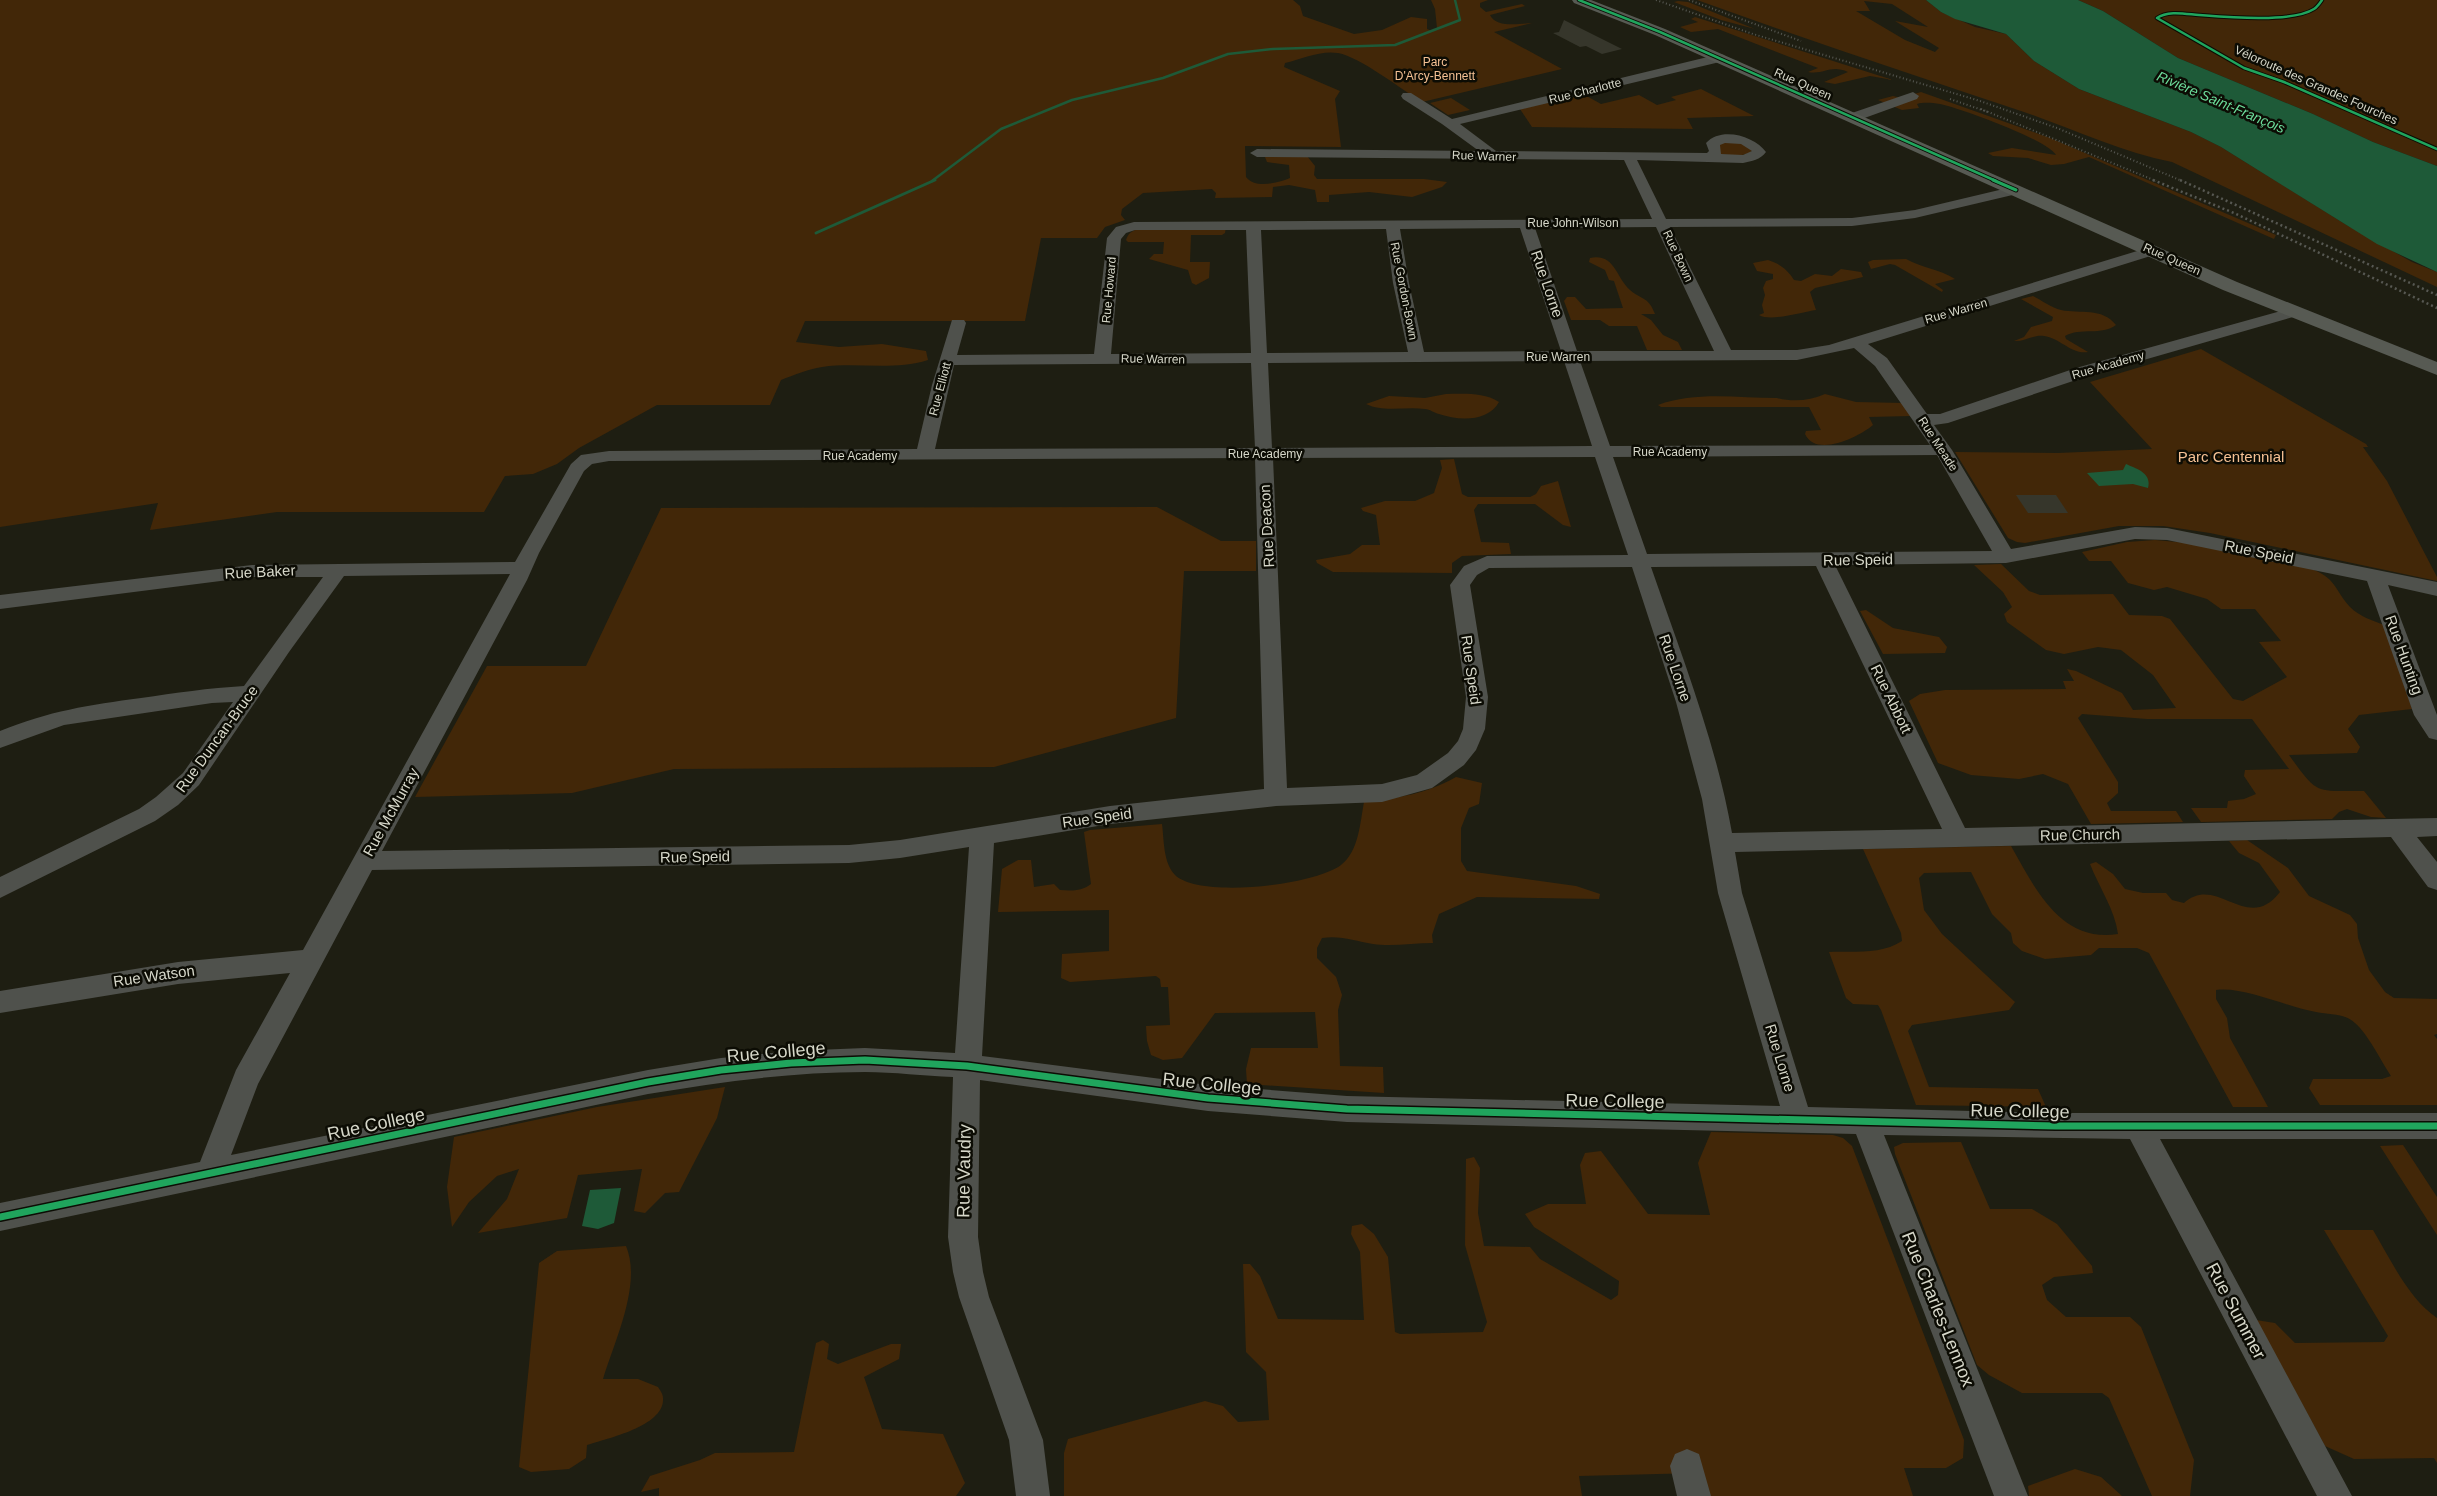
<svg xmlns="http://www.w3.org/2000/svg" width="2437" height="1496" font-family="Arial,sans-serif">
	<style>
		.green { fill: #422708; fill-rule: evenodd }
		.water { fill: #1e5a38 }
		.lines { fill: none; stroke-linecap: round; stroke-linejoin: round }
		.stream-far1 { stroke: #1e5a38; stroke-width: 2.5 }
		.stream { stroke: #1e5a38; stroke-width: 3 }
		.building { fill: #36362b }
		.minor { fill: #4f514c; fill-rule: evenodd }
		.major { fill: #575a53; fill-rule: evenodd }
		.rail-far1 { stroke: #575852; stroke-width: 2; stroke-dasharray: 1 2.5; stroke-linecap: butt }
		.rail { stroke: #575852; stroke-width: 2.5; stroke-dasharray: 2 3; stroke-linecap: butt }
		.cycleway-far2-casing { stroke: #0c0c04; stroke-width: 4.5 }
		.cycleway-far1-casing { stroke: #0c0c04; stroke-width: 5 }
		.cycleway-casing { stroke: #0c0c04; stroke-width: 10 }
		.cycleway-far2 { stroke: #20a55d; stroke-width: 2.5 }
		.cycleway-far1 { stroke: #20a55d; stroke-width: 3 }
		.cycleway { stroke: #20a55d; stroke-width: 7 }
		.labels { text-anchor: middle; stroke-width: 5; stroke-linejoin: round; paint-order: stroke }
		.far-park-label { font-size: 12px; fill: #f5c194; stroke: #0c0c04 }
		.far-street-label { font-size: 12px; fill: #d6d7c9; stroke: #0c0c04 }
		.far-water-label { font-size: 14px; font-style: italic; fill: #6cdd9b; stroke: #0c0c04 }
		.street-label { font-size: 15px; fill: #d6d7c9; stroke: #0c0c04 }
		.park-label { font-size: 15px; fill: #f5c194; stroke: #0c0c04 }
		.near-street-label { font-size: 18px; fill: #d6d7c9; stroke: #0c0c04 }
	</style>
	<rect width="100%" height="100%" fill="#1e1e12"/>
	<path class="green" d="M0,0H1293L1300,6L1303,16L1354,34L1382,30L1411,17L1427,19V29L1432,31L1437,28L1435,9L1431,0H1488L1480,3V7L1486,12L1522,4L1525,6L1490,15C1496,28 1519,24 1532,23L1494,32L1562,69L1422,102C1401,89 1360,57 1338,53C1321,50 1301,59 1285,63L1284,67L1340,91L1335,99L1341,147L1245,146L1246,177C1255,189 1278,183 1290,178L1289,165L1267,162L1265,157L1269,155L1307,156L1315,166L1314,175L1317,179H1424L1447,182L1442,187L1412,197L1369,192L1329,195V202H1317L1315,190L1289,185L1273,187L1272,197L1215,198L1216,193L1212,189L1143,193L1122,209L1121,215L1125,220L1105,227L1097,238H1041L1025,321H805L796,342L839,347L882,344L926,351L928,360C893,371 857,362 822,367C808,369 794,375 781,380L770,405H657L579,448L557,464L533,474L505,476L484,512H277L150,530L158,503L0,527Z
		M1697,0H1926L1941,12L1975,27L2006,34L2034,61L2079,89L2191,132L2221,147L2345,224L2412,262L2437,272V287L2172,162C2120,152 2071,128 2021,111C1913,75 1805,39 1697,0ZM1864,1L1892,4L1928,27L1895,21L1939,48L1935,52L1905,40L1856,11H1870Z
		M2078,0H2437V166L2373,142L2313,114L2178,58L2103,11Z
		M1678,1L1688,2L1755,29L1721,20L1674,2Z
		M1695,17L1893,80L1870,76L1835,84L1824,82L1848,72C1831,64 1824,75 1808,72L1818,68L1718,29L1691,32L1680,27L1698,22L1691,19Z
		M1701,89L1754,116L1687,118L1693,129L1532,127L1520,109L1583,94L1601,104L1639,95L1657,105L1676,100L1671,97Z
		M1921,92L2050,138L2276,235L2274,239L2089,157L2064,164L2051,165L2028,158L1993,156L1988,153L2012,148L2056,155C2048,140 1960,108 1940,104C1932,103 1924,102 1917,104L1919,108L1902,110L1878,100L1893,96L1901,98Z
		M1451,98L1470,110L1448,115L1430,103Z
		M1739,142L1753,150C1745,158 1730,155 1719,154V143Z
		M1226,227L1225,233L1222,235H1191L1190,262H1210L1209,278L1196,285L1192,283L1188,270L1149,259L1154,254H1163L1164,242H1128L1126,240C1129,231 1134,230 1143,228Z
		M1590,258C1615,253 1616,278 1630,290C1643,301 1648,296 1655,314H1641L1651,320L1663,335L1678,342L1682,350H1647L1637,326H1609L1600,320H1571L1564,301L1567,297H1575L1586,309L1623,308L1614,281L1609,280L1605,270L1589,262Z
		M1906,259C1922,268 1940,269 1955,279L1935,284L1943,290L1942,292L1895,265L1890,264L1871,269L1868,262L1873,260Z
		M1768,260C1780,264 1787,269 1794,280L1801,281L1815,274L1832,276L1841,269L1861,272L1863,277L1815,288L1810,292L1816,310C1802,312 1771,322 1759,315L1764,313L1762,305L1765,295L1763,288L1766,281L1773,279V274L1757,271L1753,263Z
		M2033,296C2041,300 2052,308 2061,310C2080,314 2102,307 2116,325C2102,336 2080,327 2065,336L2066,339L2088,352C2072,355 2060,338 2044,336C2034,334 2024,342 2014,341L2024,337L2031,327L2052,321L2053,317L2021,299Z
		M2201,349L2366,444L2368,447H2363L2387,481L2437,577V581L2210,533L2163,526H2119L2025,543L2017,542L2008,538L1955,452L2058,453L2152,449L2090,382Z
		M1446,394C1464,394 1483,392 1499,402C1488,422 1459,421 1439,414C1434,413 1430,409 1425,409C1405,406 1385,413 1366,404L1389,396L1425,398Z
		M1825,394L1856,402L1903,403L1911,416L1869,417L1873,425C1859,437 1816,458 1805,434L1806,431L1821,430L1809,407H1661L1658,405C1695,391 1738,398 1777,398C1792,402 1810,401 1825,394Z
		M1454,459L1462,494L1468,497H1530L1536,494L1541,486L1558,481L1571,527L1563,525L1535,504H1478L1474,510L1481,542L1509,543L1511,554L1462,556L1452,563V573L1333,572L1317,563L1316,560L1350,554L1362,545H1380L1376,515L1363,511L1361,508L1385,501H1415L1434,493L1442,468L1440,460Z
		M1157,507L1221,541H1256V571H1184L1176,718L994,767L674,769L572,793L415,797L487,666H586L661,508Z
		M2155,540L2187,543L2309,568C2337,578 2333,588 2350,607C2360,617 2372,620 2384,625L2412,709L2359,715L2348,729L2360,747L2357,753L2289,755C2318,795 2314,791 2364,791L2386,818L2371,817L2347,809L2339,812L2332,819L2201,822L2191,808H2227L2228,801L2244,799L2256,794L2244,776L2245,770L2289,769L2252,719H2147L2082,714L2078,718L2118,782V793L2107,803L2111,811H2176L2183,822L2091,824L2068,784L2043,774L2019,779L1971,775L1938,763L1909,701L1920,694L1945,690L2066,689L2063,681H2074L2067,669L2076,671L2122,693L2133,710L2176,708L2153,675L2121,650L2098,647L2064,654L2046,650L2007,622L2004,614L2012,607L2003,592L1974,565L2001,564L2029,591L2040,595L2113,594L2129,615L2162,616L2170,619L2233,699L2243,701L2287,677L2259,642L2281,641L2255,609H2221L2207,599L2167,587L2154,590L2128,583L2111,561H2089L2082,552L2127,542Z
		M1866,610L1893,628L1939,637L1947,647L1945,653L1883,654L1860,611Z
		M1456,777L1482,783L1479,804L1469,808L1461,828V861L1467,871L1576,886L1600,894L1599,899L1477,897L1439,914L1432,935L1433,943C1414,943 1391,947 1373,944C1355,941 1340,935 1322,938L1317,948V958L1336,977L1342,995L1338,1010L1340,1066L1383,1067L1384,1093L1247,1084L1246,1069L1251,1048H1318L1315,1012L1215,1013L1182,1058L1163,1060L1151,1055L1147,1041L1146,1026L1170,1025L1168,987H1161L1160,979L1156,976L1070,982L1061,978L1062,954L1109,951V910L998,912L1002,869L1018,860H1031L1034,887L1054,884L1060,890C1072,891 1082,891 1091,884L1084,832L1090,830L1162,824C1164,839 1163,863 1175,875C1200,899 1315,885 1341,865C1359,851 1360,823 1364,802C1400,797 1424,795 1456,777Z
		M2247,840L2288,868L2309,896L2350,915L2357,924L2358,938L2369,970L2385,992L2394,998L2437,999V1034L2434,1035L2437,1039V1105H2320L2309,1088L2313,1079H2382L2391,1076C2381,1061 2368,1034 2355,1023C2344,1013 2330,1015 2316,1012C2287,1007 2243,986 2216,990V999L2227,1018L2230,1038L2268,1107H2233L2149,953L2137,948H2099L2091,955L2045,959L2022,951L2013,943L2011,933L1992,914L1971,872L1924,873L1919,878L1924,910L1942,934L2015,1002L2009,1010L1912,1025L1908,1031L1929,1087L2038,1089L2046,1107L1916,1105L1881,1010L1878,1005L1853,1004L1846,998L1829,952C1853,951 1881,955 1902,941L1901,933L1863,849L2011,846C2035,888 2060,943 2118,934C2115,910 2099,887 2090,864L2096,862L2113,874L2125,889L2143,893H2166L2172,900L2184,903C2217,873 2247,935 2280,892L2259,863L2239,853L2229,841Z
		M725,1087L717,1118L679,1192L665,1193L645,1213L634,1211L642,1169L578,1175L567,1218L478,1233L507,1199L519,1169L497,1176L469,1202L452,1227L447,1187L454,1137L597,1107Z
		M1711,1132L1833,1135L1843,1138L1852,1146L1964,1440L1963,1458L1946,1468H1904L1913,1496H1710L1698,1473L1579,1476L1582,1496H1064V1453L1068,1439L1205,1401L1223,1406L1238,1422L1269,1420L1266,1372L1246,1352L1243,1264H1250L1260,1276L1278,1319L1364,1320L1360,1252L1351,1234L1352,1226L1362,1224L1374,1234L1388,1257L1395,1332L1400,1334L1483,1332L1487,1322L1465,1245L1466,1159L1474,1157L1480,1168L1478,1213L1484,1246L1530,1247L1540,1259L1611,1300L1618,1295L1619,1281L1534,1227L1525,1214L1548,1204H1586L1580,1165L1585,1153L1601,1151L1648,1214L1710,1215L1698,1163Z
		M1961,1142L1990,1209H2032L2057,1224L2092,1266L2093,1273L2054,1277L2042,1285L2047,1300L2066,1317H2130L2141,1327L2194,1460L2190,1496H2152L2109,1398L2102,1393H2022L1989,1375L1977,1365L1895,1154L1894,1147L1903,1143Z
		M2403,1145L2437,1197V1235L2380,1146Z
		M2324,1230H2373C2391,1260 2408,1298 2437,1318V1463L2434,1458L2354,1459L2325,1446L2256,1320L2275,1323L2295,1343L2384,1342L2388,1336Z
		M626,1246C642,1284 615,1340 603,1379H638L658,1387C660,1390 663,1394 663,1398C665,1426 608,1438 587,1445L586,1458L569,1469L531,1472L519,1467L539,1263L557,1251Z
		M823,1340L829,1344L827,1359L838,1364L891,1344H901L899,1359L864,1377L882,1429L943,1434L965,1483L956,1496H659V1488L641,1492L650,1476L700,1460L715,1453L794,1452L816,1343Z
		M2075,1469L2101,1477L2122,1496H2029L2028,1486Z"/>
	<path class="water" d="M1926,0H2078L2103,11L2178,58L2313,114L2373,142L2437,166V272L2377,244L2221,147L2191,132L2079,89L2034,61L2006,34L1955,19L1941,12Z
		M2126,464C2137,469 2152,473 2148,488L2133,484L2099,486L2087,473L2123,470Z
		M621,1188L614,1223L598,1229L582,1226L590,1190Z"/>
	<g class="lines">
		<path class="stream-far1" d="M932,181L1001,129L1072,100L1163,78L1228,54L1273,49L1395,45L1460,20L1455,0"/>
		<path class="stream" d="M816,233L935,180"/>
	</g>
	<path class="building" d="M1564,20L1622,49L1602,54L1586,46L1580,47L1553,33L1559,32Z
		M2016,495H2056L2068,513H2028Z"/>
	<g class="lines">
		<path class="minor" d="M1720,54L1724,55L1726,58L1724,61L1460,124L1496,151L1707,153L1709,151L1706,143C1721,126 1755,136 1766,152C1760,160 1752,161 1743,163L1637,160L1666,219L1852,218L1915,210L2016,186L2023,190L2021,193L1915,218L1852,226L1670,227L1731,350H1797L1829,345L2147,248H2157L2159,251L2157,254L1868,344L1887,358L1927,414H1940L2076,368L2288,309H2300L2302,312L2300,315L2088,376L1948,423L1934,425L1952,450L2011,549L2135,527L2167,528L2437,582V596L2388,585L2437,715V740L2429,738L2414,715L2367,581L2167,540L2135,539L2006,563L1835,565L1965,828L2437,818V836L2417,837L2437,862V890L2428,887L2391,837L1735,852L1742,893L1808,1107L2056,1113H2437V1139H2160L2352,1496H2317L2130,1139L1884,1135L2028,1496H1994L1856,1134L1347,1122L1208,1111L980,1080L978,1237L983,1272L989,1297L1043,1440L1050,1496H1016L1009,1440L959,1297L953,1272L948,1237L953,1077C924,1076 894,1072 865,1072C792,1072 720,1082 648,1094L0,1231V1203L200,1162L236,1070L290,973L178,984L0,1013V991L178,962L303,950L510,574L344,576L289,652L199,785L178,805L155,821L0,898V877L139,809L156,797L183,773L233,702L212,703L64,725L0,748V731C49,711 89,705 141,698C175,693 209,688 244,686L323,577H252L0,609V595L252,565L515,562L571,464L581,455L609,451L917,449L932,385L952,320H964L966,323L957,355L1094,354L1107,238L1116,227L1134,222L1652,219L1624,160L1257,157L1250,153L1257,149L1479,151L1442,124L1403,99L1401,96L1403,93H1411L1452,119ZM1725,143L1741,144L1752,151L1743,155L1721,154L1720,145ZM1656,227L1714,351H1577L1535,228ZM1520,228L1561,351L1424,352L1409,283L1400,229ZM1386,229L1393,283L1408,352L1267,353L1261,230ZM1135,230H1246L1251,353L1111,354L1121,239L1126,233ZM1854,348L1875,366L1930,445L1610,446L1580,361L1797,360ZM1564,361L1592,446L1272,448L1268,363ZM1251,363L1255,448L935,449L954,365ZM1937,455L1992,551L1647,554L1613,457ZM1595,457L1628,555L1487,556L1464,566L1450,585L1466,697L1463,729L1458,741L1448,753L1417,775L1382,784L1287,788L1273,458ZM1255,458L1264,789L1110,806L900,840L849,845L382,851L527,580L539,553L584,471L592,464L609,461ZM1816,566L1942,829L1732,833C1716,742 1681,654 1651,567ZM1632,567L1676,702L1702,799L1718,893L1780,1106L1347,1096L1208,1085L982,1056L994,843L1110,824L1276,806L1382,802L1432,788L1464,765L1476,750L1485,729L1488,697L1470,585L1477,575L1489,568ZM969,847L955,1053L865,1048L791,1051L721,1058L648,1070L231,1155L258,1084L372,870L849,863L900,858Z
			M1913,92L1919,96L1917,99L1859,120L1854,121L1848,117L1849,114Z
			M1687,1449L1699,1454L1711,1496H1677L1670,1466L1675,1454Z"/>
		<path class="major" d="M1572,0H1591L1665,29L2237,282L2437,362V375L2223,290L1655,35L1574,3Z"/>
		<path class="rail-far1" d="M1656,0L1753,34L1980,101L2057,128L2182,181
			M1689,0L1801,41
			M1950,99L1988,112
			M1981,109L2156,181"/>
		<path class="rail" d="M2153,180L2234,213L2437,308
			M2180,180L2437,295"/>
		<defs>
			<path id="cycleway-far2" d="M1579,0L1660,32L1996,181
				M2322,0C2320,3 2317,7 2314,9C2292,23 2225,17 2199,15C2186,14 2168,10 2157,18L2244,68L2284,82L2437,149"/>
			<path id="cycleway-far1" d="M1993,180L2016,190"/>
			<path id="cycleway" d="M0,1217L648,1082L721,1070L791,1063L865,1060L967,1066L1208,1098L1347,1109L2056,1126H2437"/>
		</defs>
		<use href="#cycleway-far2" class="cycleway-far2-casing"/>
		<use href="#cycleway-far1" class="cycleway-far1-casing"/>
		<use href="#cycleway" class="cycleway-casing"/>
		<use href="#cycleway-far2" class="cycleway-far2"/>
		<use href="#cycleway-far1" class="cycleway-far1"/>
		<use href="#cycleway" class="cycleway"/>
	</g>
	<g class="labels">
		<g class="far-park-label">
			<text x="1435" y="66">Parc<tspan x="1435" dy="14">D'Arcy-Bennett</tspan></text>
		</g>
		<g class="far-street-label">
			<text transform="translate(1803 84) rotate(24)" y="4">Rue Queen</text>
			<text transform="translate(2316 85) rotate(24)" y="4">Véloroute des Grandes Fourches</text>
			<text transform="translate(1585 91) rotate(-14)" y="4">Rue Charlotte</text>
			<text transform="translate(1484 156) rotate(2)" y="4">Rue Warner</text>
			<text x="1573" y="227">Rue John-Wilson</text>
			<text transform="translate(1678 256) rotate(65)" y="4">Rue Bown</text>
			<text transform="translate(2172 259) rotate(24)" y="4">Rue Queen</text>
			<text transform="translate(1109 290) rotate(-85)" y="4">Rue Howard</text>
			<text transform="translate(1404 291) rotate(79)" y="4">Rue Gordon-Bown</text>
			<text transform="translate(1956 311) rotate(-16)" y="4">Rue Warren</text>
			<text x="1558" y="361">Rue Warren</text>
			<text transform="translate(1153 359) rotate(1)" y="4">Rue Warren</text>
			<text transform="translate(2108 365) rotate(-16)" y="4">Rue Academy</text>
			<text transform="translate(940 389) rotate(-75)" y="4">Rue Elliott</text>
			<text transform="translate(1938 444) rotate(57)" y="4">Rue Meade</text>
			<text x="1670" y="456">Rue Academy</text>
			<text x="1265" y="458">Rue Academy</text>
			<text x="860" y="460">Rue Academy</text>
		</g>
		<g class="far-water-label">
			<text transform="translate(2221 102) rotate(23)" y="5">Rivière Saint-François</text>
		</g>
		<g class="street-label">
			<text transform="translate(1547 284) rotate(71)" y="5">Rue Lorne</text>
			<text transform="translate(1267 526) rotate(-93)" y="5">Rue Deacon</text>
			<text transform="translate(2259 552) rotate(11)" y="5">Rue Speid</text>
			<text transform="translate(1858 560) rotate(-1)" y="5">Rue Speid</text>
			<text transform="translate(260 572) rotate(-3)" y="5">Rue Baker</text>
			<text transform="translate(2404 655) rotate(70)" y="5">Rue Hunting</text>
			<text transform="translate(1675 668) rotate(71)" y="5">Rue Lorne</text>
			<text transform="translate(1471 670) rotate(82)" y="5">Rue Speid</text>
			<text transform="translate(1891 699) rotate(64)" y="5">Rue Abbott</text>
			<text transform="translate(217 739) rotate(-54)" y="5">Rue Duncan-Bruce</text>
			<text transform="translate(391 812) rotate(-61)" y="5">Rue McMurray</text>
			<text transform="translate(1097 818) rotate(-8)" y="5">Rue Speid</text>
			<text transform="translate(2080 835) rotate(-1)" y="5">Rue Church</text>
			<text transform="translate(695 857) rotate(-1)" y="5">Rue Speid</text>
			<text transform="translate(154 976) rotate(-8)" y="5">Rue Watson</text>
			<text transform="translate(1780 1058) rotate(73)" y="5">Rue Lorne</text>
		</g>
		<g class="park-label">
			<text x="2231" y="462">Parc Centennial</text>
		</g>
		<g class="near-street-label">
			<text transform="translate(776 1052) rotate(-5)" y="6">Rue College</text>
			<text transform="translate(1212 1084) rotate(6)" y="6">Rue College</text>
			<text transform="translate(1615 1101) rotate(1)" y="6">Rue College</text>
			<text transform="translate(2020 1111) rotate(1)" y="6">Rue College</text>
			<text transform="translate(376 1124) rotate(-12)" y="6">Rue College</text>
			<text transform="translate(964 1171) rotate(-89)" y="6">Rue Vaudry</text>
			<text transform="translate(1938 1309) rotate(68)" y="6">Rue Charles-Lennox</text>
			<text transform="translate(2236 1311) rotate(62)" y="6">Rue Summer</text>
		</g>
	</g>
</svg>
